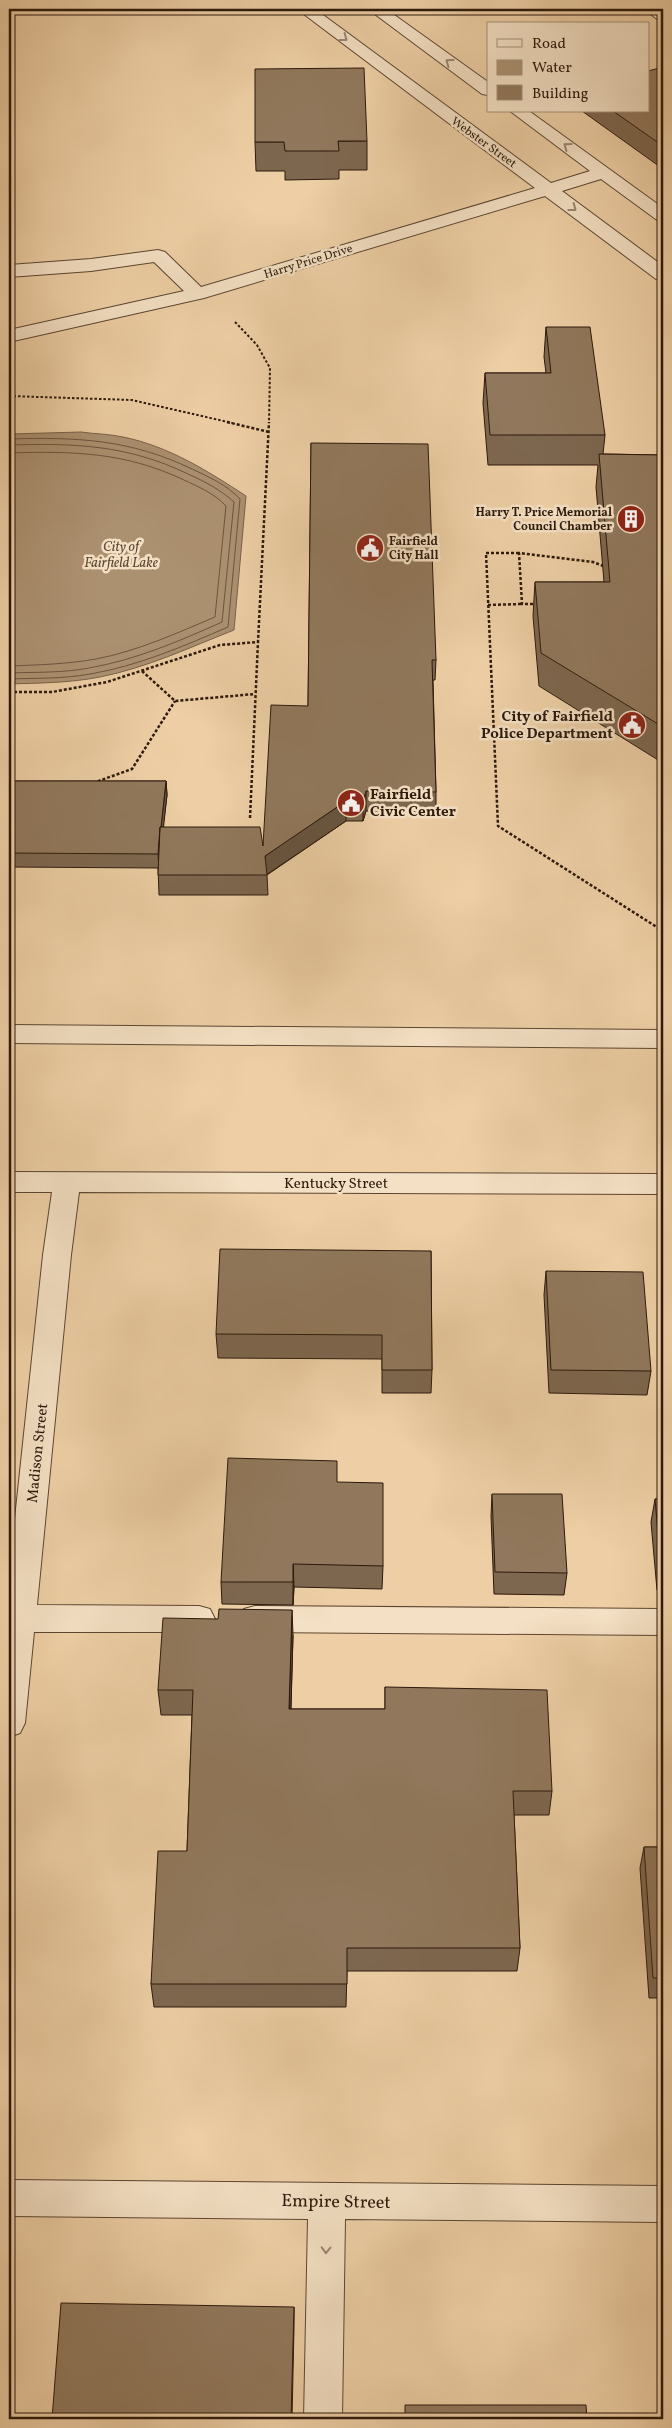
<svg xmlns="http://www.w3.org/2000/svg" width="672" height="2428" font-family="Vollkorn,serif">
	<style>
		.water { fill: #ac9171; stroke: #796149 }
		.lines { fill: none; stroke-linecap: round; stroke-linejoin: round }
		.shore { stroke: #6c553e; stroke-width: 1 }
		.minor-casing { stroke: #5c4632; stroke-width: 2 }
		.path-far1 { stroke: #2c190c; stroke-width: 2; stroke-dasharray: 2.5 2; stroke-linecap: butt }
		.path { stroke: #2c190c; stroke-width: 2.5; stroke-dasharray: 3 2; stroke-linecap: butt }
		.minor { fill: #f4e0c4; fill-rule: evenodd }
		.wall { fill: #7d674f; stroke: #2c190c }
		.shaded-wall { fill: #665440; stroke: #2c190c }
		.building { fill: #91785c; stroke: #2c190c }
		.oneway { stroke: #9a8671 }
		.labels { text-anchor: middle; stroke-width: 5; stroke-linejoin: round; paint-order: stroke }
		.far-street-label { font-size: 12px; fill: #2c190c; stroke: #f4e0c4 }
		.far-poi-label { font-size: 12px; font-weight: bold; fill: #2c190c; stroke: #f4e0c4; text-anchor: end }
		.far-water-label { font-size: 14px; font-style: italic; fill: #5f4934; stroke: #f4e0c4 }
		.poi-label { font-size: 15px; font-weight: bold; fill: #2c190c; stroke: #f4e0c4; text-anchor: end }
		.street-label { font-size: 15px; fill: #2c190c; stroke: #f4e0c4 }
		.near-street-label { font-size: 18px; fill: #2c190c; stroke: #f4e0c4 }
	</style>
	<rect width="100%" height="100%" fill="#eecfa5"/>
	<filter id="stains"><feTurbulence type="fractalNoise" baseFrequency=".004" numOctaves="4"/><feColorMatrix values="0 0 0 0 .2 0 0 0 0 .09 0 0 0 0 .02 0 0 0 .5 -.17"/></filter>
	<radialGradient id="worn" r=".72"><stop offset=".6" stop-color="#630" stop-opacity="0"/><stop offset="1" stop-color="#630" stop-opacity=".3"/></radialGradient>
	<path class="water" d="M81,432C95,434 110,434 123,437C168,446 208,471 246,496L234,630C191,647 146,668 100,677C70,683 39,683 9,684V434Z"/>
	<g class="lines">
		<path class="shore" d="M9,439C76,437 130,439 192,469C209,477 227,485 240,499L228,627C184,646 138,666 90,674C63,679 36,678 9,679
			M9,445C75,443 128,445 188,474C204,481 221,490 234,502L222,622C180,641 135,660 89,668C63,673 36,672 9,673
			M9,453C73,451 125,452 184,480C199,487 215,494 226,506L215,617C177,633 138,651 96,659C68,664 38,665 9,666"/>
		<defs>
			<path id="minor" d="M297,9H315L551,183L590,171L510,111H529L663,208V221L657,220L601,179L562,191L663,266V281L656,279L545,196L204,298L9,342V330L184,291L154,262L91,271L9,277V265L91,259L158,250L165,252L201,287L535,188Z
				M368,9H386L488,82V95L482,94Z
				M644,9H663V21L657,19Z
				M9,1025L663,1030V1048L9,1043Z
				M9,1172L663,1174V1194L79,1192L71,1255L37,1605L199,1606L210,1609L215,1619L210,1629L199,1632H34L25,1723L20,1733L9,1737V1575L43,1255L52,1192H9Z
				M255,1606L663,1609V1635L255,1632L244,1629L239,1619L244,1609Z
				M9,2180L663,2186V2222L345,2219L342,2419H304L308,2219L9,2216Z"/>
		</defs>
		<use href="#minor" class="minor-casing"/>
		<path class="path-far1" d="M235,322L257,345L270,368L269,423
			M9,396L132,400L232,423"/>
		<path class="path" d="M227,422L269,432
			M519,553H486L498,826L663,931
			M538,604H522L519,553L593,562L606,567
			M488,605L522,604
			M142,671L175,701L255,694
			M9,692H52L107,682L220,645L258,642L269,422
			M93,783L132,769L175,701
			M250,818L258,642"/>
		<use href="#minor" class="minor"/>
	</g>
	<path class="wall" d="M663,67V169L582,111H648Z
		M367,141V170H339V179L285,180V171H256L255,142Z
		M546,327L605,435L603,454L663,455V763L539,686L533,616L535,582H604L596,487L598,465H488L483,403L485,373H546L544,357Z
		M311,443L436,660L435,680H433L436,792V812L366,811L363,821H346L267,875L268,895H159L158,868L9,867V781H166L167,795L163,827L263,846L308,706Z
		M431,1251L432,1370L431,1393H382V1359L218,1358L216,1334Z
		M546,1271L651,1371L647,1395L549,1393L544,1295Z
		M337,1482L383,1566L382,1589L294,1587L293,1605L222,1604L221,1582Z
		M492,1494L567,1573L564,1595L494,1594L491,1516Z
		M655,1499H663V1590H657L651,1522Z
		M218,1619L293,1635L291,1709H385V1687L552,1791L549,1815H514L520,1948L517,1971H347L346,2007H154L151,1984L187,1851L192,1715H161L158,1690Z
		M644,1847H663V1998H649L640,1868Z"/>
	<path class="shaded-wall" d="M166,781L167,795L159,868L158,854Z
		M366,791V811L363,821V801Z
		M346,801V821L266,875L265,856Z
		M293,1564L294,1587L293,1605Z
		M292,1610L293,1635L290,1734L289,1709Z
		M294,2307V2328L292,2419H291Z"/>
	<path class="building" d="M663,67V146L613,111H648V71Z
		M364,68L367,141H338L339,151H285L284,142H255V69Z
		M546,327H590L605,435H490L485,373H551Z
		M311,443L428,444L436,660H432L436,792L366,791L363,801H346L265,856L267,875H158L160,827H260L263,846L271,705L308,706Z
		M599,454L663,455V727L541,653L535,582H610Z
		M9,781H166L161,827H160L158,854L9,853Z
		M220,1249L431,1251L432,1370H382V1335L216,1334Z
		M546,1271L643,1272L651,1371L551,1370Z
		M228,1458L337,1461V1482L383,1483V1566L293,1564V1582H221Z
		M492,1494H562L567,1573L495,1572Z
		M655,1499H663V1567H661Z
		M219,1609L292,1610L289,1709H385V1687L547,1690L552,1791H513L520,1948H347V1984H151L158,1851H187L193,1690H158L163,1618L218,1619Z
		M644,1847H663V1978H653Z
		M61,2303L294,2307L291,2419H52Z
		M405,2405H586L587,2419H405Z"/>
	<defs><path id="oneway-chevron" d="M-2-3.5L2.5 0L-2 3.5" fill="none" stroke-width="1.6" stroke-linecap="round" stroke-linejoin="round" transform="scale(1.25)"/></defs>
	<g class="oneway">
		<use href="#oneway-chevron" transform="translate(344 38) rotate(37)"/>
		<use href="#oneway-chevron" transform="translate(449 62) rotate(-144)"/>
		<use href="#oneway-chevron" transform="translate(567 146) rotate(-144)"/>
		<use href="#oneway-chevron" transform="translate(573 208) rotate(37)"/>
		<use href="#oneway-chevron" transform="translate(326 2250) rotate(91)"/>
	</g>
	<defs>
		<symbol id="building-disc" viewBox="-11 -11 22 22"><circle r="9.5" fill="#8f2418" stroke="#f4e0c4"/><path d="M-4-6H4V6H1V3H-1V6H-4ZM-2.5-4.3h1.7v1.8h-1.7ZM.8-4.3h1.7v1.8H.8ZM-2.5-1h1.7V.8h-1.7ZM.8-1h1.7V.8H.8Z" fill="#fff"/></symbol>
		<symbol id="civic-disc" viewBox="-11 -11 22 22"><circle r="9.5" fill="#8f2418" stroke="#f4e0c4"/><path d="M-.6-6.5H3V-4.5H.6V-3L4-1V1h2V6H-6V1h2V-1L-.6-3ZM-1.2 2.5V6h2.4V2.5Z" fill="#fff"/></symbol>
	</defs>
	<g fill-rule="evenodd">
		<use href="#building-disc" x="615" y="503" width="32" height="32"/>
		<use href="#civic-disc" x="354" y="532" width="32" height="32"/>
		<use href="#civic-disc" x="616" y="709" width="32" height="32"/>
		<use href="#civic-disc" x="335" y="787" width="32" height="32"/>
	</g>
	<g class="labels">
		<g class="far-street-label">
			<text transform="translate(484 142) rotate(36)" y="4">Webster Street</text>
			<text transform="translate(308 261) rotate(-17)" y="4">Harry Price Drive</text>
		</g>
		<g class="far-poi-label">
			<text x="612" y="516">Harry T. Price Memorial<tspan x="612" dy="14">Council Chamber</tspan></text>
			<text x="389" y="545" text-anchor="start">Fairfield<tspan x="389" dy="14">City Hall</tspan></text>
		</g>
		<g class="far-water-label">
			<text x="121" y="551">City of<tspan x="121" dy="16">Fairfield Lake</tspan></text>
		</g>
		<g class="poi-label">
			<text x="613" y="721">City of Fairfield<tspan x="613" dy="17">Police Department</tspan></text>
			<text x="370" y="799" text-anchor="start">Fairfield<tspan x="370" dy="17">Civic Center</tspan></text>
		</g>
		<g class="street-label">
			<text x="336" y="1188">Kentucky Street</text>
			<text transform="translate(37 1453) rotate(-84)" y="5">Madison Street</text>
		</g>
		<g class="near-street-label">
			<text transform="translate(336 2201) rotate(1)" y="6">Empire Street</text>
		</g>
	</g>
	<rect width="672" height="2428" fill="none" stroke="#eecfa5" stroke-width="30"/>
	<rect x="10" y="10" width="652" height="2408" fill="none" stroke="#2c190c" stroke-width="2.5"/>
	<rect x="15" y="15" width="642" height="2398" fill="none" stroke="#2c190c"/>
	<rect x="487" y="22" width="162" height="90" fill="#f4e0c4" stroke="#a4907a"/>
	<rect x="497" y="39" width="25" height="8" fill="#f4e0c4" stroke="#a4907a"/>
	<text x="532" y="48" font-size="15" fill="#2c190c">Road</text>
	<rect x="497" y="60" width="25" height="15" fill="#ac9171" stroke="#a4907a"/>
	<text x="532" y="72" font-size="15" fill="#2c190c">Water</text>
	<rect x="497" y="85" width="25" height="15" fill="#91785c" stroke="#a4907a"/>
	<text x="532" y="98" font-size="15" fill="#2c190c">Building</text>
	<rect width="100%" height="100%" filter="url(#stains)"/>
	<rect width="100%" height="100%" fill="url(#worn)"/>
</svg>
